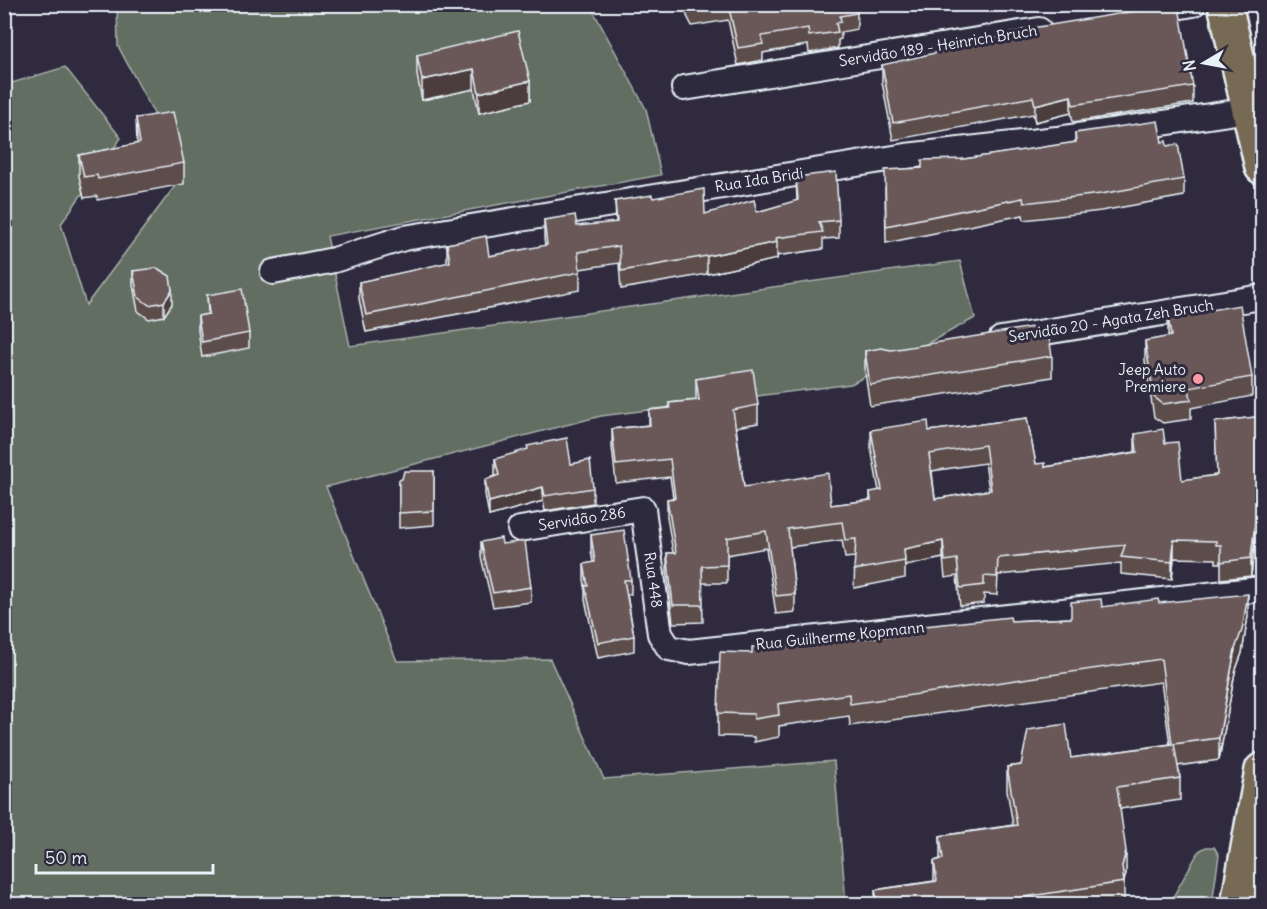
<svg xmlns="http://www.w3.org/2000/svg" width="1267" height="909" font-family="Delius,sans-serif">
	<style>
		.green { fill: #636e62; stroke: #a6b0ad; stroke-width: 1.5 }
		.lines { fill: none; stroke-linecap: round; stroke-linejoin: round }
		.minor-casing { stroke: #e8f1f8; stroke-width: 28 }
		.highway-casing { stroke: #e8f1f8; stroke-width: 38 }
		.minor { stroke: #2f2a3d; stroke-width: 24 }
		.highway { stroke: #776a54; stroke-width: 33 }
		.wall { fill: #5c4d4c; stroke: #e8f1f8; stroke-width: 1.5; fill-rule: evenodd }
		.shaded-wall { fill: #4b3e3e; stroke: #e8f1f8; stroke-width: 1.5 }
		.building { fill: #6b5958; stroke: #e8f1f8; stroke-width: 1.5; fill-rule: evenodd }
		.poi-dot { fill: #ff9aa2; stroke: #2f2a3d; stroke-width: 2 }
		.labels { text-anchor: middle; stroke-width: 6; stroke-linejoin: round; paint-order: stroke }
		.street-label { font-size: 15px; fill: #e8f1f8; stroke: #2f2a3d }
		.poi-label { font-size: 15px; fill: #e8f1f8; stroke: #2f2a3d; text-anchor: end }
	</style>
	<rect width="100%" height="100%" fill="#2f2a3d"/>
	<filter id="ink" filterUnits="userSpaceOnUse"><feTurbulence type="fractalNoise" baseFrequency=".0167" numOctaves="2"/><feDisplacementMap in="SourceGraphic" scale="12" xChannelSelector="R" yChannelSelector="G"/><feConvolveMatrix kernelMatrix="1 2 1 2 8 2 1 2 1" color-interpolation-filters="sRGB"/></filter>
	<g filter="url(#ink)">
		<path class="green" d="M117,5H590L646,109L661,175L327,236L350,346L960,261L975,318L851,384L601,416L326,487L397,661L550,659L604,779L834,761L846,904H5V85L65,67L121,138L61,224L86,305L175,186L167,138L118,46Z
			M1206,847H1214L1219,855L1212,904H1169L1199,851Z"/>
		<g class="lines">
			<defs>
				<path id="minor" d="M1136,14L1193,4
					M684,88L1039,30
					M273,272L334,260L404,238L906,156L1057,139L1249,110
					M1001,339L1262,297
					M520,529L643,509L660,634L669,648L689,652L1262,589"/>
				<path id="highway" d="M1225,4L1262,167
					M1238,904L1262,770"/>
			</defs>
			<use href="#minor" class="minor-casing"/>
			<use href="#highway" class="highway-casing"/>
			<use href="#minor" class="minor"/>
			<use href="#highway" class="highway"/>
		</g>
		<path class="wall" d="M686,4H856L857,13V29L841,32V39L838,40V48L809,53L808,45L763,53V60L738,65L728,20L692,26L687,16Z
			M1055,4H1102L1057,12Z
			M417,55L530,81V101L479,113L474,89L422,100L417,75Z
			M882,65L1193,86V103L1073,122L1071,113L1035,122L1033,114L893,140L882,82Z
			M136,118L184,163V184L98,200L97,196L84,198L79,176V155L137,144Z
			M1075,133L1162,142L1167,146L1184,179V196L1101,211L1024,220L1023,215L886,243L885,188L922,168L964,159L1075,143Z
			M796,177L839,220V238L823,239V249L777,256V259L707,274L621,289L619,263L580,269V290L366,332L359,299V282L447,263V244L489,256L545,246L544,238V220L577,226L616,223L615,201L653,198L705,214L757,212L797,201Z
			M133,271L172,304L164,316L149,319L138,311L133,285Z
			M207,295L249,333V348L202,357L198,330V316L208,314Z
			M1168,317L1252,377V396L1191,408V419L1163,423L1154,417L1145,361V341L1168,337Z
			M1034,339L1052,356V377L870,406L865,372V351L891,350Z
			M696,379L758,405V423L736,427L744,487L831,505L870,500V492L879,491L871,448V430L929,431L1027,418L1036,464L1045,467L1135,452V434L1165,443L1182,480L1217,475L1215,422L1263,416V486H1261L1251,576L1221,579V563H1216V559L1174,558L1172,579L1121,574V563L998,575L997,595L984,594V603L960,606L957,576L945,578L943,558L905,566V578L854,588L855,557L845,558L842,540L790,547L795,594V612L776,614L766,548L727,555V583H702L703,622L673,623L667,571V553H673L667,517V499L673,498L670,477L616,483L612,447V429L649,425V410L669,408V403L696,400ZM985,463L989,490L935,499L932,471Z
			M495,459L571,464L593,488V503L545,511L543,501L489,516L485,494V480L495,476Z
			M434,471V525L399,528V480Z
			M591,535L631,580V594H627L634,636V651L598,658L585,600V586L584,579V564L593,563L591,550Z
			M481,542L502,544L531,587V602L493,607L481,557Z
			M1159,603L1248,616L1242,653L1235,672L1219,760L1178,766L1180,778V800L1120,809L1126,873L1124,880V904H875V890L934,881V861L940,859V836L1013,825L1007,790V767L1170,744L1161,682L850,726L849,716L779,726V737L754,742V737L718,736V713L789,646L907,634L1011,621L1071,618L1102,607Z"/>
		<path class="shaded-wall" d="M474,69V89L422,100V80Z
			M530,81V101L479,113V93Z
			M1071,96V113L1035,122V105Z
			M777,242V259L707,274V256Z
			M172,290V304L164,316V302Z
			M1261,468V486L1251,576V558Z
			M543,487V501L489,516V502Z
			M1174,540V558L1172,579V562Z
			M943,541V558L905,566L904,549Z
			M1248,594V616L1242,653L1235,672L1219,760V738L1235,649Z
			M1126,851V873L1124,882L1122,866Z"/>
		<path class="building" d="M690,4H721L692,9Z
			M728,4H856L857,13L840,16L841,22L836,23L838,32L809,36L808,28L762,36L763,44L738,48Z
			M1166,6L1167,9L1179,7L1193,86L1073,105L1071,96L1035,105L1033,97L893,123L882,65L983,42L1026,29Z
			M518,31L530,81L479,93L474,69L422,80L417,55Z
			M173,112L184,163L98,179L97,175L84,177L79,155L140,143L136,118Z
			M1158,121L1162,142L1166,141L1167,146L1178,144L1184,179L1101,194L1024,203L1023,198L886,226L885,170L922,168V160L964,159L1076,142L1075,133Z
			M836,172L839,220L819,222L823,232L776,238L777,242L707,256L621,271L619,246L578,252L580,272L366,315L359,282L450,262L447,244L486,236L489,256L547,245L544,220L575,215L577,226L617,222L615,201L652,195L653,198L704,189L705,214L754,200L757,212L798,200L796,177Z
			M157,268L170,276L172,290L164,302L149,305L138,297L133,271Z
			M242,289L249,333L202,342L198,316L209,314L207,295Z
			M1240,305L1252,377L1189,388L1191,400L1163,404L1154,397L1145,341L1171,336L1168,317Z
			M1032,327L1034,339L1049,337L1052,356L870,385L865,351L881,348L891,350Z
			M753,370L758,405L733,410L744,487L828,473L831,505L871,500L870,492L882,490L871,430L928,421L929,431L1027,418L1036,464L1045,463V467L1137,452L1135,434L1163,429L1165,443L1178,442L1182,480L1217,475L1215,422L1263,416V468H1261L1251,558L1221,562V545H1216V541L1174,540L1172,562L1121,557L1125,545L998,558L997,577L984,576V585L960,588L957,559L945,561L943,541L904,549L905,561L854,570L856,539L845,540L842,522L788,529L795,594L776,596L766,531L727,538V565L702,566L703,605H673L667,553H676L667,499L675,498L670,459L616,465L612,429L650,425L649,410L670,408L669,403L699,400L696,379ZM985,445L991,490L935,499L929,454Z
			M567,438L571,464L590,460L593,488L545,496L543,487L489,502L485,480L499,475L495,459L528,449L527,446Z
			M404,471H434V511L399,513V480L402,479Z
			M624,530L631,580H624L634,636L598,643L585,586H588L584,564L595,562L591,535Z
			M501,538L502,544L525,541L531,587L493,593L481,542Z
			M1248,594L1242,630L1235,649L1219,738L1174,744L1180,778L1117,787L1126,851L1122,866L1124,882L977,904H878L875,890L937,881L934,861L943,859L940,836L1017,825L1007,767L1021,765L1028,730L1066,724L1071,758L1172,744L1161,659L850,704L849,694L778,704L779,715L754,719V714L718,713L720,652L752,653V647L789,646L907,634L915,632V627L1010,617L1011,621L1071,618V602L1101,599L1102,607L1158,599L1159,603Z"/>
	</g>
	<circle class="poi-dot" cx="1198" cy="379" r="6"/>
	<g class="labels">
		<g class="street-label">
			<text transform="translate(938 46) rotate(-9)" y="5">Servidão 189 - Heinrich Bruch</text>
			<text transform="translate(759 180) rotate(-9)" y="5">Rua Ida Bridi</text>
			<text transform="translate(1111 321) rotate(-9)" y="5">Servidão 20 - Agata Zeh Bruch</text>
			<text transform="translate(582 519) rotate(-9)" y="5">Servidão 286</text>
			<text transform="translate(653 580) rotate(82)" y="5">Rua 448</text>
			<text transform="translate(840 636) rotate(-6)" y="5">Rua Guilherme Kopmann</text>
		</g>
		<g class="poi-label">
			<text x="1186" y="375">Jeep Auto<tspan x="1186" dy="17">Premiere</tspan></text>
		</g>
	</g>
	<rect width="1267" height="909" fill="none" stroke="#2f2a3d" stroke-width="24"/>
	<rect x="12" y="12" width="1243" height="885" fill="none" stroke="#e8f1f8" stroke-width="2" filter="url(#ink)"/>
	<g transform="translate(1204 63) rotate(260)" stroke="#2f2a3d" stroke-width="4.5" paint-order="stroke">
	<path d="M0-4.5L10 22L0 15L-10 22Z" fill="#e8f1f8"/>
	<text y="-9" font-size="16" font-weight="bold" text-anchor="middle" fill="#e8f1f8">N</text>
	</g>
	<path d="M36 864v9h177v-9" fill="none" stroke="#e8f1f8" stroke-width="3"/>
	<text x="45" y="864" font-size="18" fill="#e8f1f8" stroke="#2f2a3d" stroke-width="4.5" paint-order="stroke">50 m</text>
</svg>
